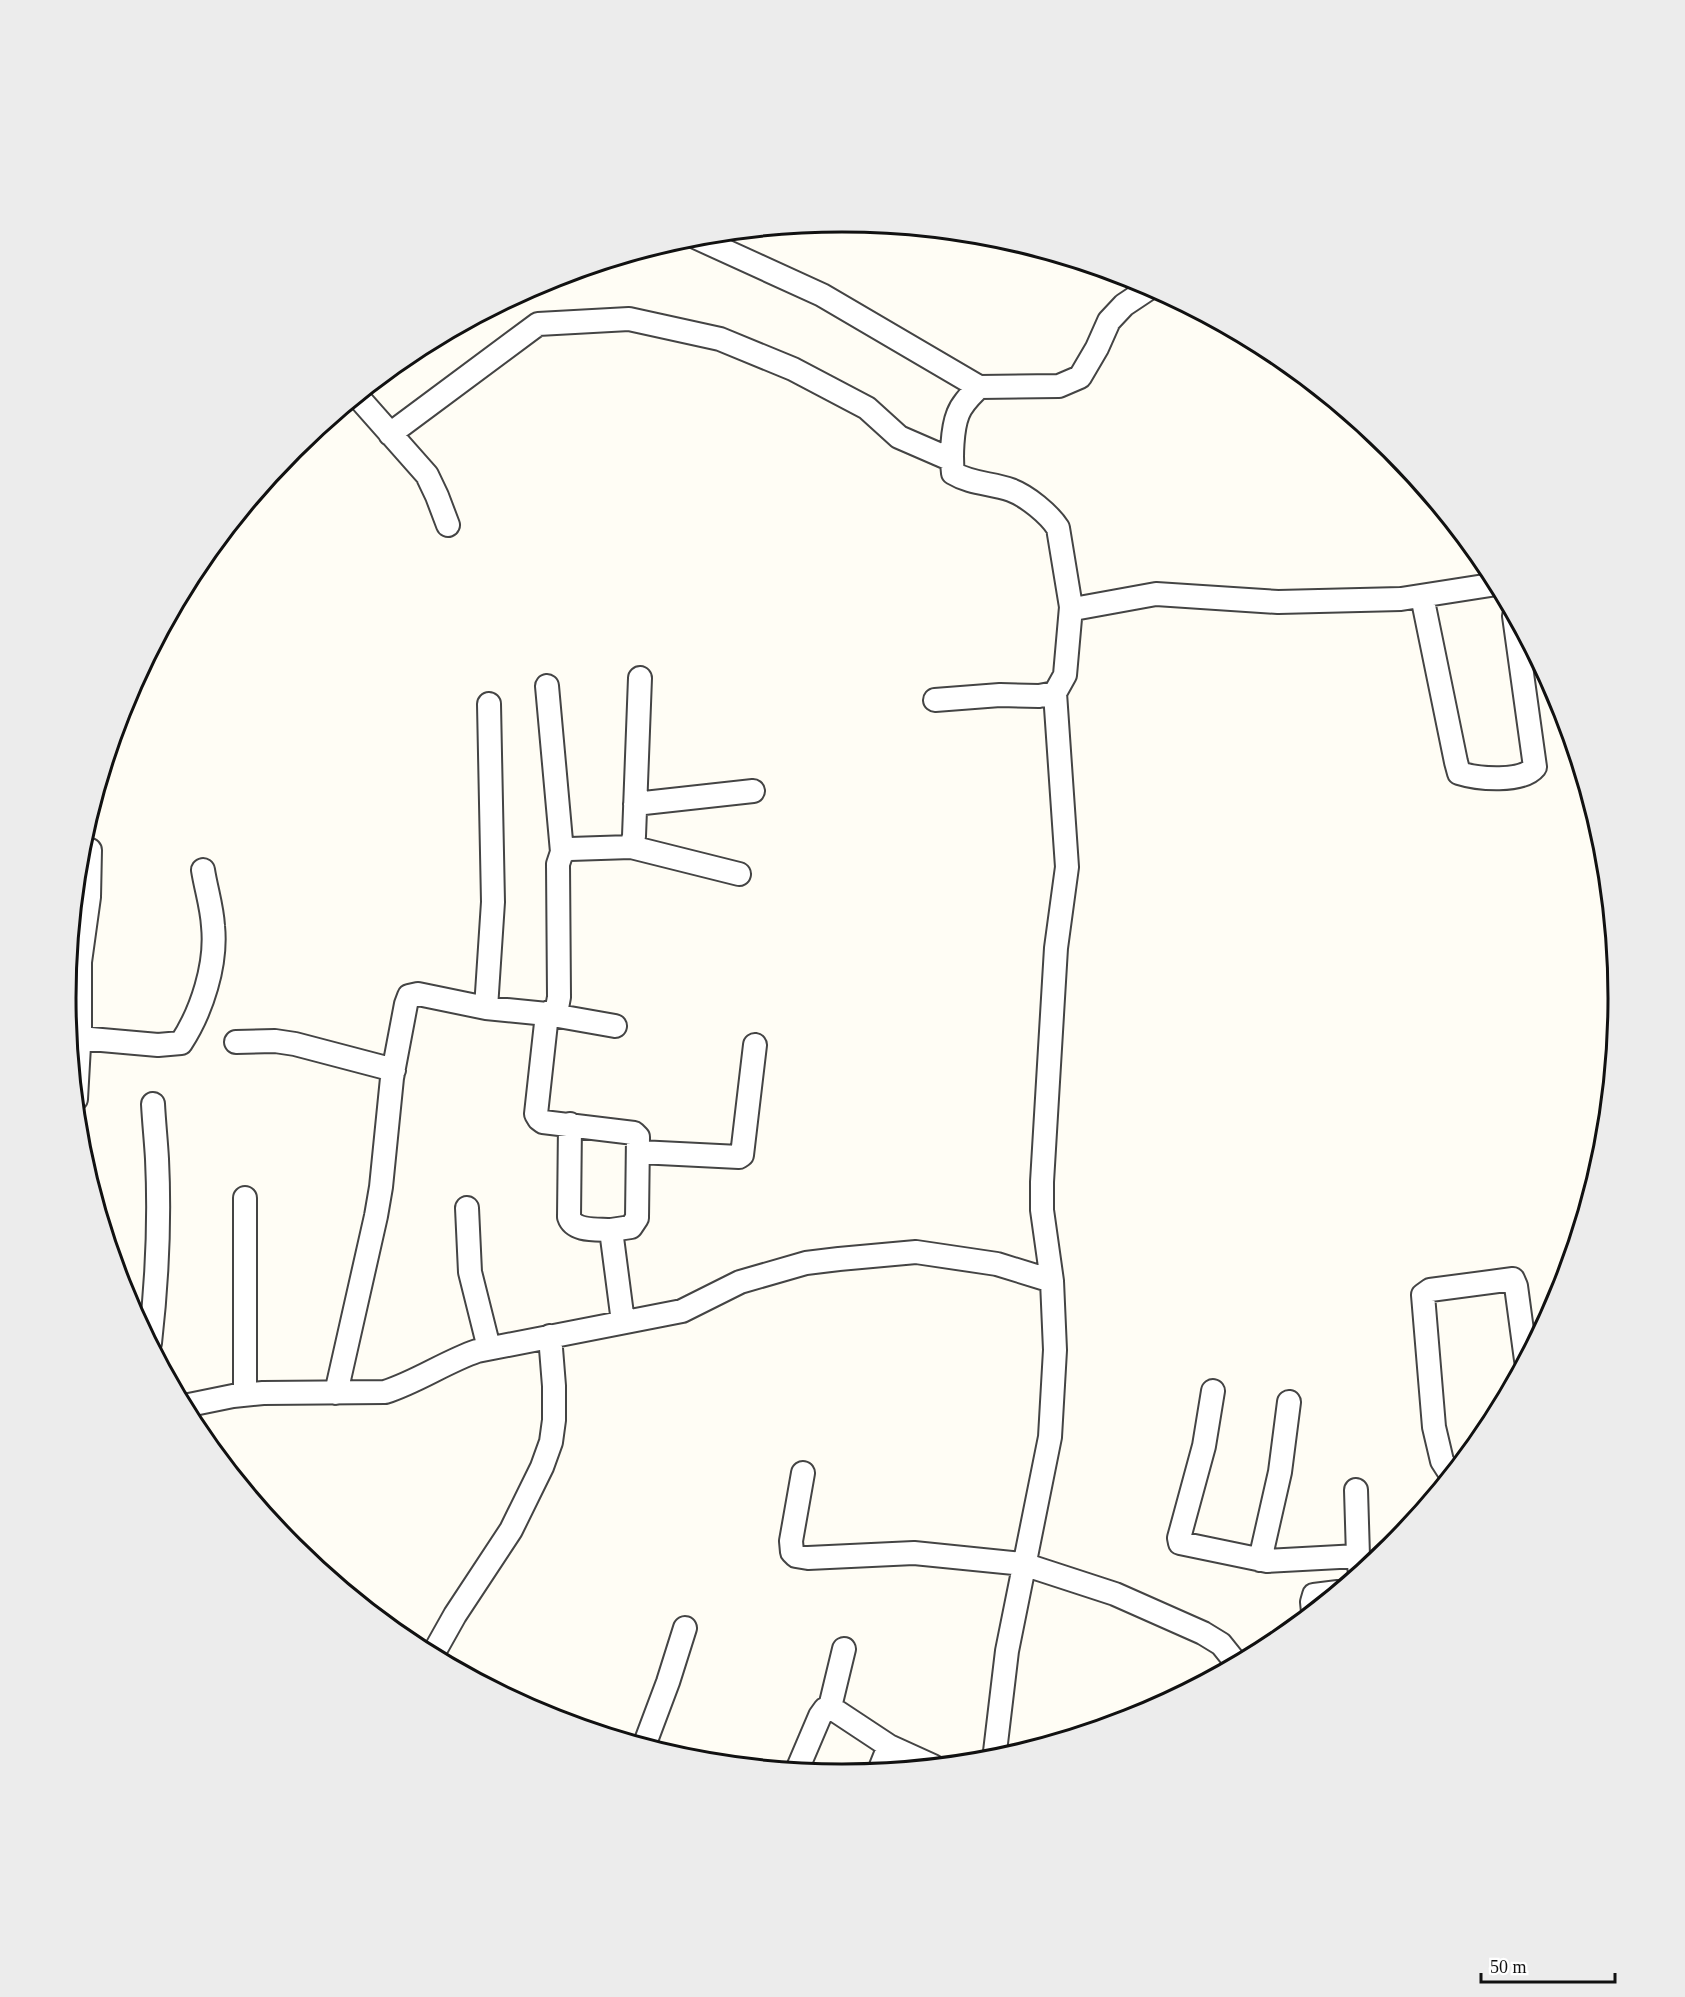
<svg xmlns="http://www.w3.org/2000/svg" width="1685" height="1997" font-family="Georgia,serif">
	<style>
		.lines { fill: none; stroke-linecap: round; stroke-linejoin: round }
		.minor-casing { stroke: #444; stroke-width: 26 }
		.minor { stroke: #fff; stroke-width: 22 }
		.rim { fill: none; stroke: #111; stroke-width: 3 }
	</style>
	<rect width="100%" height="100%" fill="#fffdf5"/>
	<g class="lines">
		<defs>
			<path id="minor" d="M695,237L822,295L979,387
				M1151,287L1124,305L1109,321L1097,348L1080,377L1059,386L979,387C971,395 962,403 958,414C952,429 951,458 953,473C971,484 992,483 1011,490C1027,496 1049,514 1058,528L1071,607L1079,608L1156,594L1278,602L1401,599L1497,584
				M358,397L427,475L437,496L448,525
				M390,434L538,324L629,319L720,339L793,369L867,408L899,437L952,460
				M1422,596L1456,762L1459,773C1478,779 1522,783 1535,767L1514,616
				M547,686L562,852
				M935,700L1000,695L1039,696L1055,693L1065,675L1071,607
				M635,804L753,791
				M631,847L739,874
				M486,1008L493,902L489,704
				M79,1038L158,1045L181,1043C202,1011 217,964 213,926C212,907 206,889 203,870
				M236,1042L275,1041L295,1044L394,1070
				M76,1099L80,1028V962L89,897L90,850
				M570,1124L569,1217C574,1232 597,1229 611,1230L623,1322
				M639,1152L739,1157L742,1155L755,1045
				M245,1198V1394
				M467,1208L470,1272L489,1348
				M611,1230L631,1227L637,1218L638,1137L634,1133L543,1122L539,1119L536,1114L547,1014L615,1026
				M150,1343C157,1282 160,1220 157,1159C156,1141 154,1123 153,1104
				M1213,1391L1204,1446L1179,1538L1180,1543L1267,1561L1358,1556L1360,1574
				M336,1393L376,1216L381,1187L392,1078L406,1004L409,996L418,994L486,1008L547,1014L557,1008L559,997L558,864L562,852L570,849L631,847L634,836L640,678
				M184,1406L233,1396L263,1393L385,1392C417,1382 445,1362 477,1351L682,1311L740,1282L806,1263L839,1259L916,1252L997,1264L1052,1281
				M803,1473L791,1541L792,1552L796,1556L808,1558L914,1553L1023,1564L1115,1594L1203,1633L1221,1644L1237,1664
				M1451,1475L1442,1461L1434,1427L1423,1295L1430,1290L1513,1279L1516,1286L1526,1360
				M1356,1490L1358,1556
				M1260,1560L1280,1472L1289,1402
				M1313,1612L1312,1602L1314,1595L1338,1592
				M432,1656L455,1615L511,1530L542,1467L551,1442L554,1420V1386L550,1336
				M830,1707L844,1649
				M644,1746L668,1682L685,1628
				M994,1760L1007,1651L1050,1437L1055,1350L1052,1281L1042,1210V1182L1056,948L1067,867L1055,693
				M797,1770L820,1716L825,1709L830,1707L889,1746L933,1766
				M879,1771L889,1746"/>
		</defs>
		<use href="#minor" class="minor-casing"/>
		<use href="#minor" class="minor"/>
	</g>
	<path d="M0 0H1685V1997H0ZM76 998a766 766 0 1 1 1532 0a766 766 0 1 1-1532 0Z" fill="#ececec" fill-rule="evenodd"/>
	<path class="rim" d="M76 998a766 766 0 1 1 1532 0a766 766 0 1 1-1532 0Z"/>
	<path d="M1481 1973v9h134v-9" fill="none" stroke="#111111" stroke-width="3"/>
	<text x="1490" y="1973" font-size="18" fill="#111111" stroke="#ffffff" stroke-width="4.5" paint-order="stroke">50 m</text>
</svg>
